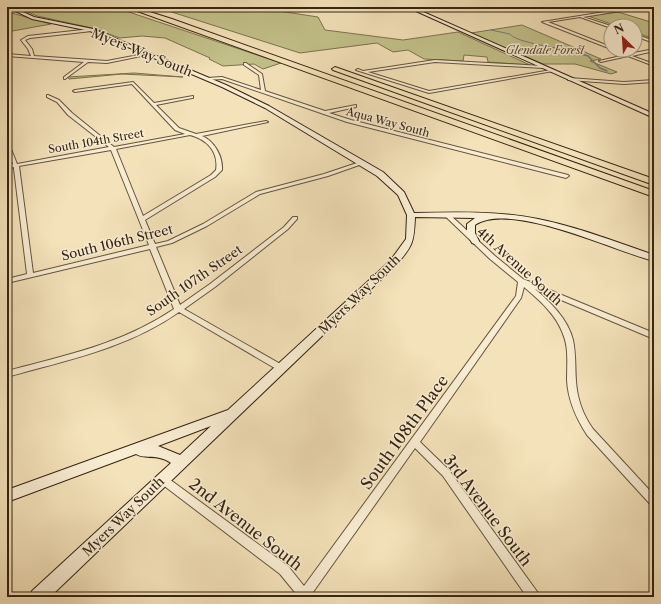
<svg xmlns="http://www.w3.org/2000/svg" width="661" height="604" font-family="'Libre Caslon Text',serif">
<rect width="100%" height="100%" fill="#f4e2ba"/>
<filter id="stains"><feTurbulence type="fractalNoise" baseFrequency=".005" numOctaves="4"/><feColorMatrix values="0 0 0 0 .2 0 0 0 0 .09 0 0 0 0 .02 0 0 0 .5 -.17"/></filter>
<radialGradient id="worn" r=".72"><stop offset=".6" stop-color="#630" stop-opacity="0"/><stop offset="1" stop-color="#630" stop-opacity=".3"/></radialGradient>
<path fill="#c3c18a" stroke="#7c724e" d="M16,7H114L281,63L263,69L254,64L223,66L209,59L210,58L165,38L142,36L120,38L92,28L37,16Z
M156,7H253L318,17L325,30L403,40L458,32L530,65L488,62L487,57L464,55L463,61L424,59L408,50L393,52L377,43L300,53Z
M7,12H8L51,24L7,32Z
M618,12L654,23V39L635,32V26H617L588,16Z
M522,25L601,59L590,61L617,72L611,74L575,64H543L471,33Z
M134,73L183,77L122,74L69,79L68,77Z"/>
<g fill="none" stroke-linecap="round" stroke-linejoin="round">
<path stroke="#767f77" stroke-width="1" d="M491,30L510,34C516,43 562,48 575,52"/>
<path stroke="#767f77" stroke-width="1.5" d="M571,51L588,56L600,68L607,71"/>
<g stroke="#65543c" stroke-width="2">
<path id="street" d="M511,7H519L512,9Z
M636,7H643L583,17L611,26V28L580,17L548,22L611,47V49L542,22Z
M91,29L92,31L30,38L25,40L32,49L34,56L107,61L149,53L151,54L107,63L88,62L65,79H64V77L84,62L7,56V54L31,56L28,49L21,40L28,36Z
M635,34L654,41V43L635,36Z
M654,49V51L632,56L654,64V66L628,56L601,62L599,61L625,55L613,50H618L629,54Z
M435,60L543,66L545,67L543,68L435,62L368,72L429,91L551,70L553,71L429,93L356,70L358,69L363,71Z
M244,63H246L262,74L265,91L325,111L356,105V107L329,113L351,120L568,175L569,176L566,178L347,122L222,79L207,80L205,79L207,78L222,77L261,90L259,75L244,65Z
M569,78L624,82L654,80V82L624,84L568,80V78Z
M133,82L154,103L193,96V98H192L156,105L179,128L196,134L266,121L268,122L202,136C214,141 223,156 222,170L215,177L145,220L155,244L168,241L203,224L256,192L324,174L360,162L365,163L328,176L260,194L207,226L172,243L156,247L180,305L210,284L284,227L293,217H297V219L288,229L215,287L184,309L284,366L285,368L284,370H278L179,312C126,349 67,360 7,377V371C67,355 122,344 174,309L150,249L7,283V279L27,274L14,169V167L7,169V165L13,164L7,150V143L9,144L17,164L109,147L68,115L57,102L47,97V95H48L59,100L72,113L114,147L185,134L175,130L132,84L75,92L73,91L75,90ZM190,135C206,139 219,151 216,170L211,175L143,216L116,149ZM111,150L149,245L33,273L19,166Z
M447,213L449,214L495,256L523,279L654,333V339L535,289C551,303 568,319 573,340C576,354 575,367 576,381C577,398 583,415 593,429L654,495V506L651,505L587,435C576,418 568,400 567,380C567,364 569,348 563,334C556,314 539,300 524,287L521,298L420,442L449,470L538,593L540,597H527L443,476L415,448L311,595L312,597H297L298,596L280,574L159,482L157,479L159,476L162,475L165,476L288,566L304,586L516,296L518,282L490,259L445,216L444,215Z"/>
</g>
<g stroke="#352412" stroke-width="2">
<path id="secondary" d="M7,7H12L34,17L93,29L226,85L269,106L383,172L404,192L414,213C455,212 498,211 538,219C578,227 616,242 654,255V261C614,251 511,201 475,225V233L479,241L475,244L472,243L467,233V224L475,218L415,217C414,242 413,246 396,265L50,597H30L32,591L171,463C157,453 146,460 136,454L7,502V490L228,410L390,261L406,239L407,215L398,195L377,176L265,108L222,87L90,31L32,19ZM211,426L180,455L158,446Z
M407,7H412L654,114V118Z"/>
</g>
<g stroke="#352412" stroke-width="2">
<path id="highway" d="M126,7H134L172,19L654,191V197Z
M335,67L654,179V185L333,70L332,69Z"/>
</g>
<use href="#street" fill="#f8ecd2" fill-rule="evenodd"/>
<use href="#secondary" fill="#f8ecd2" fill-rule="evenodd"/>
<use href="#highway" fill="#f4e2ba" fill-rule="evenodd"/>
</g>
<g text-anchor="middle" stroke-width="3" stroke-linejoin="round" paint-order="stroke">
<g font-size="11" font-style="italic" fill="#584b30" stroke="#f8ecd2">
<text x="545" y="54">Glendale Forest</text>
</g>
<g font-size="11" fill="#352412" stroke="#f8ecd2">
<text transform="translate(388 122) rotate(15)" y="4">Aqua Way South</text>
<text transform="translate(96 141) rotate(-10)" y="4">South 104th Street</text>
</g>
<g font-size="13" fill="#352412" stroke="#f8ecd2">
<text transform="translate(142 52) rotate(22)" y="5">Myers Way South</text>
<text transform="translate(117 242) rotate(-14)" y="5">South 106th Street</text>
<text transform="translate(520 266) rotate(42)" y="5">4th Avenue South</text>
<text transform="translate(194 280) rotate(-35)" y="5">South 107th Street</text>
<text transform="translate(359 294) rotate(-44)" y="5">Myers Way South</text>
<text transform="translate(123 516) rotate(-44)" y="5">Myers Way South</text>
</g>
<g font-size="16" fill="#352412" stroke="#f8ecd2">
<text transform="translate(404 432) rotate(-54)" y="6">South 108th Place</text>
<text transform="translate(488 510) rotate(53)" y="6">3rd Avenue South</text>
<text transform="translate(246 524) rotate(38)" y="6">2nd Avenue South</text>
</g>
</g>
<rect width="661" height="604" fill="none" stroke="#f4e2ba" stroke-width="24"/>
<rect x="8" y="8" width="645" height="588" fill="none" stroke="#352412" stroke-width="2"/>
<rect x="12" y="12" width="637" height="580" fill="none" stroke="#352412"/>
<g transform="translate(623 38) rotate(335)"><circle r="19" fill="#f8ecd2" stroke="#aa9c85"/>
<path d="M0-3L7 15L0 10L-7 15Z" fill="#8f2418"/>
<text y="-6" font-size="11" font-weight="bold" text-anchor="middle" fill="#352412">N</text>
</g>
<rect width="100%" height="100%" filter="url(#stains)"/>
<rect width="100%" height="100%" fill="url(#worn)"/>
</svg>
